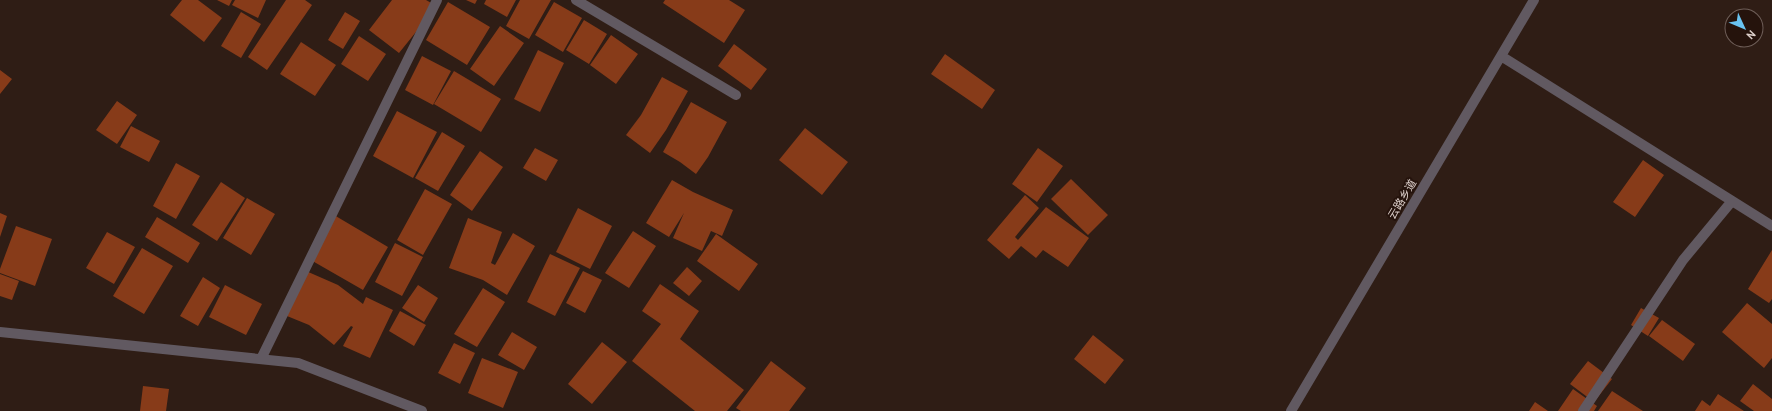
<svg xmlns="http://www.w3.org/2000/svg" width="1772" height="411" font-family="'PT Sans','Noto Sans SC',sans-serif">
<rect width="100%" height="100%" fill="#2f1d15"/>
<path fill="#873b19" d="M182,0H198L222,18L204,42L170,15Z
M217,0H232L229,6Z
M235,0H266L258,18L232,5Z
M286,0H305L312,5L267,70L248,57Z
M392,0H426L433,4L424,22L399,53L369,30Z
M466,0H477L475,4Z
M486,0H516L507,17L484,4Z
M520,0H551L529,39L506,26Z
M665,0H729L745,10L724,43L663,3Z
M448,2L490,27L467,65L426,40Z
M554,2L582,18L563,52L535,35Z
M241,12L261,24L241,58L221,46Z
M345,12L360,21L343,49L328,40Z
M584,20L607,34L589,64L566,50Z
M500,26L524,43L494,86L470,69Z
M611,35L638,54L616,84L590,65Z
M359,36L386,54L368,81L341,64Z
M301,42L336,65L315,96L280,74Z
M734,44L767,69L751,90L718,66Z
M538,50L564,63L540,112L514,99Z
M945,54L995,90L982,109L931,74Z
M422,56L451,71L433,105L405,90Z
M0,70L12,79L0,94Z
M454,71L501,99L481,132L434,104Z
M662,77L688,91L666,130L650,153L626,135L641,115Z
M117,101L137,115L117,144L96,130Z
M691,102L727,122L708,157L696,174L680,162L663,152Z
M397,111L437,132L413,178L373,156Z
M131,126L160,141L149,162L120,147Z
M805,128L848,162L822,195L779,160Z
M442,132L465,146L438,191L415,178Z
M535,148L558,160L546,181L523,168Z
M1038,148L1063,166L1037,202L1012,184Z
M480,151L503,167L472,211L450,195Z
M1643,160L1664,175L1635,217L1613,202Z
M176,163L200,176L176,219L153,206Z
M1071,179L1108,215L1088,235L1051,199Z
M672,180L693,192L733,210L722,236L711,231L702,251L673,238L684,213L669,237L646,223Z
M221,182L245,198L217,241L192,225Z
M425,189L452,204L423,255L397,240Z
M1025,195L1039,208L1015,237L1018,240L1046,207L1089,238L1068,267L1043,250L1036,258L1021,246L1009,259L987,240Z
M247,198L275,214L251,255L223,238Z
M578,208L612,226L590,269L556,252Z
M0,213L7,216L0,237Z
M334,215L388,247L363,290L309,259Z
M157,217L200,243L188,263L145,237Z
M468,218L502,232L491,263L495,265L513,233L535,246L507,295L483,280L449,268Z
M16,226L52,239L35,286L0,273V269Z
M633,231L656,246L629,288L605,273Z
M107,232L135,247L114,284L86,268Z
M716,234L758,264L739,291L697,261Z
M395,243L423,257L402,296L375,282Z
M142,248L173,266L144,314L113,296Z
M1772,250V299L1769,303L1748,289Z
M550,254L580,268L555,316L527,302Z
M687,267L702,281L689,296L673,283Z
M306,271L338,285L363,304L366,297L393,310L370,358L343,346L353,327L351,326L334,345L309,325L287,316Z
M583,271L602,280L585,313L566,303Z
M0,274L19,281L12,300L0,296Z
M203,277L220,288L198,326L180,316Z
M660,284L699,311L680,339L744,390L727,411H695L632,361L661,324L642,311Z
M225,285L262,304L246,335L209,317Z
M418,285L438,298L424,322L402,308Z
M483,288L505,302L477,347L454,334Z
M1747,303L1772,324V358L1764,368L1722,332Z
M1641,308L1659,318L1648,336L1631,325Z
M400,311L426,325L414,346L389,331Z
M1662,320L1695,344L1683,361L1649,336Z
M512,332L537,347L524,370L498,355Z
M1093,335L1124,360L1105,384L1074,359Z
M602,342L627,362L592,404L568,384Z
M454,343L475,353L460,384L438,373Z
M482,358L518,372L503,408L468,393Z
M771,361L806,388L789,411H741L736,408Z
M1588,361L1612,379L1594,402L1570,384Z
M1753,384L1772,399V411H1754L1740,401Z
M143,386L169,389L166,411H140Z
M1573,389L1597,406L1594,411H1558Z
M1612,391L1643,411H1598Z
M1718,394L1744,411H1695L1702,400L1710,406Z
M1535,402L1548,411H1529Z"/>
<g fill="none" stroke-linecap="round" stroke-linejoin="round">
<path stroke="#615961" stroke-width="10" d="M576,0L736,95
M1501,56L1772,226
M0,332L298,363L422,411
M261,359L437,0
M1291,411L1534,0
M1583,411L1683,260L1732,201"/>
</g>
<g text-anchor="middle" stroke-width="4" stroke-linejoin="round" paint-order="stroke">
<g font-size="11" fill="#dccfca" stroke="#25130c">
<text transform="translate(1402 199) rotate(-59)" y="4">云路乡道</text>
</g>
</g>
<g transform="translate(1744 28) rotate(134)"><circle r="19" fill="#25130c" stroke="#6e5e58"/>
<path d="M0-3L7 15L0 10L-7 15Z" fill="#69c3f1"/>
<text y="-6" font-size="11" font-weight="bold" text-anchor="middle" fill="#dccfca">N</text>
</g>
</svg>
